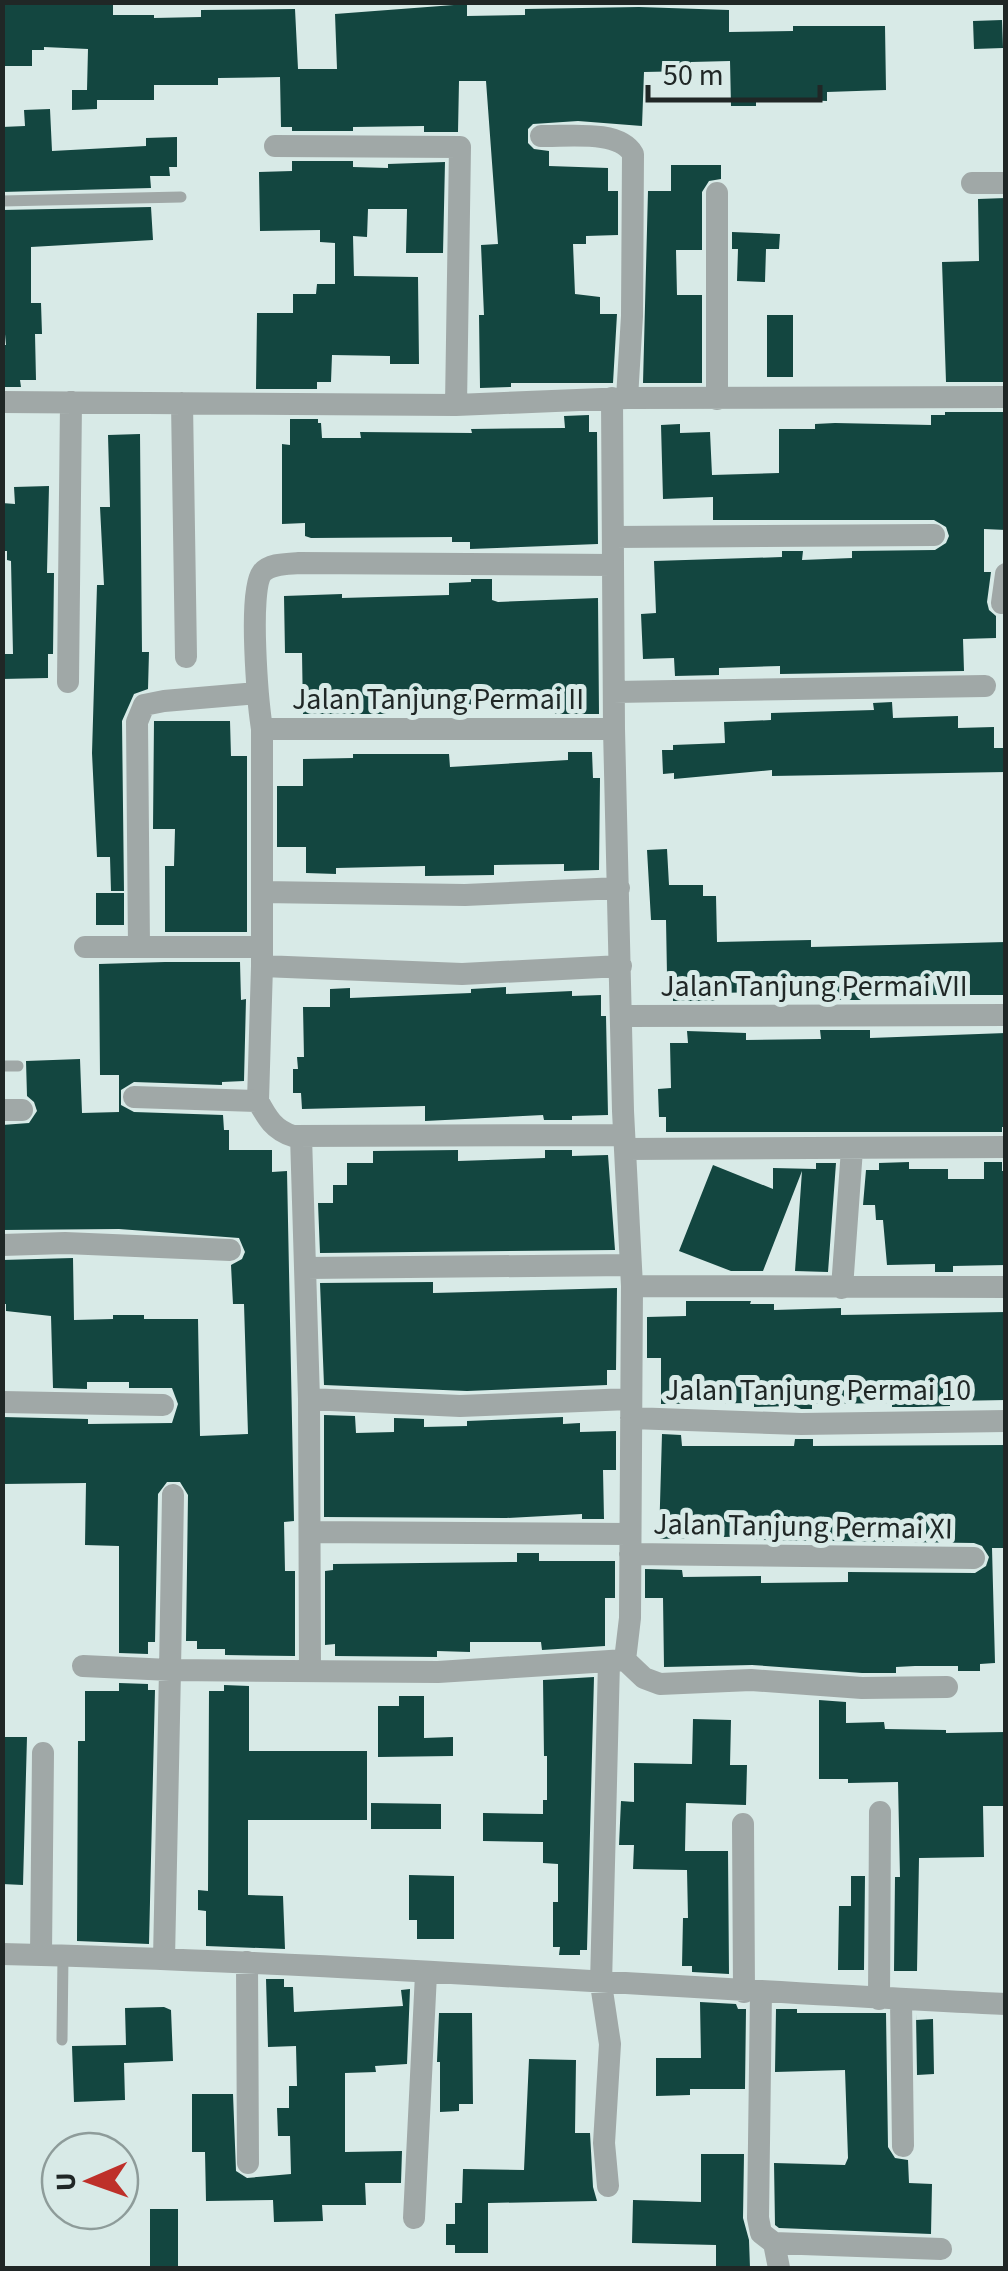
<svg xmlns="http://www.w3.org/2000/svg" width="1008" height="2271" font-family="'Source Sans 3',sans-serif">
<rect width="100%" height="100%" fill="#d8eae7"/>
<path fill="#134640" d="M2,2H113V15H154V18L201,17V10L295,9L298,69H337L335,14L467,4V16L525,15V9L639,7L729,10V32L793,31V26H885L886,90L827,92V101L756,98V106H731L730,61L691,62V71L644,72L642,126L578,121L533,124L528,129V143L534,149L549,151V166L608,168V191H618V235L586,236V244H573L575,294L600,297V314H617L613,383H511V387L480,388L479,315H484L481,245L498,244L486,81H459L458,132H424V126L353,127V131H292V127H281L280,77L218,78V85H154V100H97V109L72,110V90H87L88,49L44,47V50H32V66H2Z
M1002,20L1003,48L974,49L973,21Z
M50,109L52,151L146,146V138L177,137V167H169L170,176H150L151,188L2,192V127L25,126L24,110Z
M292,161H353V167L388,168V164L445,162L443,253H406L407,209H368L367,237L353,236L354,276L418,277L419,364H390V356L332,355L331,382H317V389H256L257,313H293V294H316L317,284H335V243L320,242V230L260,231L259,172L292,171Z
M671,165H721V179L709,181L702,192V250H676L677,295H702V383H643L648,191H671Z
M1006,198V382H946L942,262L979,261L978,199Z
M151,207L153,240L31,247V303H41L42,334H35L36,380H20L21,387H2V345H6L2,301V210Z
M732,232L780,234L779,249H766L765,282L737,281L738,249H732Z
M767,315H793V377H767Z
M945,412H1006V530L984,529V572H991L987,602L989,610L996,616V638L963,639L964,671L780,674V666L719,668V675L675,676L674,658L643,659L641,614L656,613L654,561L782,557V551H803L802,560L852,558V551L935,550L946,543L949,536L946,527L934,520H713V497L663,499L661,425L680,424V433L710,432L712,475L779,473V429H815V424L835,423L931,425V415H945Z
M589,415V432H597L598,544L470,549V542H452V537L311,538L305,536V523L282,524V444L290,445V419H318V423H321L322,438H361L360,432L472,433L471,429L565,428L564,416Z
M140,434L142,652H149L148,689L134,694L122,721L124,891H111L110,857H97L92,753L97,585H104L100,507H110L108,435Z
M49,486L47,573H54L53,654H48V678L2,679V654H13L11,561L7,560V551H2V503L15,504L14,487Z
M471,579H492V600L498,602L598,598L599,714H555L554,708L530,709V704H504L386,706V714H303L302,653H285L284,596L342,594V598L449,595V583L471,582Z
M892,702L893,718L958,716V728L994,727V748H1006V772L772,776V770L674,779V773L663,774L662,750H673V745L725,743L724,722L771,720V713L874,710L873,703Z
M154,721H230L231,756H247V932H165V866H174L175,829H153Z
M568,752H592L593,778H600L599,870L564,871V864L494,865V875L425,876V866L336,868V874L306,873V847H277V786H303V759L353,758V754H449L450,767L568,760Z
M667,849L669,885H703V896H716L717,942L811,940V947L1006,942V995H870V1000H820V996L770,997V992L716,993V1001H673L672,975H667L666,920H651L647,850Z
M96,893H124V925H96Z
M165,962H240L241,1000L246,999L244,1081L222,1082V1085L134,1082L121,1090V1105L134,1112L223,1115L224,1130H229V1150H272V1172L287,1171L294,1521L284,1522L285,1571H295V1656L225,1655V1649H197V1641H186L188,1495L180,1482H167L158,1494L155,1642H148V1654L119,1653V1546L85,1545L86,1483L2,1484V1417L88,1419V1424L172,1423L178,1404L172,1388H129V1382H87V1389L53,1388L51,1316L6,1311V1304H2V1260L73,1258L74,1320L113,1319V1315H144V1319H198L200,1436L248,1434L244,1304H233L231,1265L242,1259L245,1252L239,1238L119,1229L2,1230V1125L29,1123L37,1111L34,1102L27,1096L26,1061L80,1059L82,1113L119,1112V1075H100L99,964Z
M506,987V994L572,991V996L601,995V1016H606L608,1115L572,1116V1120H544L543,1115L425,1121V1106L302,1109L301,1093H293V1069H298L297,1057H304L303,1007H330V989L350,988V998L471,993V989Z
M820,1030H870V1038L1006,1033V1127H1002V1132H666V1117H659L658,1089L671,1088L670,1043H688L687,1031L746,1033V1040L821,1039Z
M458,1150V1161L545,1158V1150H572V1156L608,1155L615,1250L320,1253L318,1203H333V1185H347V1163H373V1151Z
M909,1162V1169H948V1179H984V1162H1002V1171H1006V1265L953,1266V1272H935V1264L887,1265L883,1220H876L875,1205H863L866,1170H879V1163Z
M816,1163H836L828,1272L795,1271L802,1171L763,1271H731L679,1251L713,1165L773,1189V1168L816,1169Z
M433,1282V1293L617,1288L616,1370H607V1385L467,1391L324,1385L320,1283Z
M686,1301H751L750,1304H774V1310L841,1308V1315L1006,1312V1400L950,1401V1406L917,1407H892V1403L812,1404V1409H801L796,1406L754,1407V1403L661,1404V1358H647V1317L686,1316Z
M324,1415L355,1416L356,1433L394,1432V1418L424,1419V1427L467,1426V1421L563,1417V1424L580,1423V1432L616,1431V1470H603L604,1519H582V1514L506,1518L324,1517Z
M662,1434L681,1435L682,1446H794L795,1439H813V1446L1006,1445V1548H992L995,1663L980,1664V1671H958V1666H915L896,1667V1673H862L752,1665L664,1667L663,1598H645V1569L682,1570L683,1577L761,1576V1583L848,1582V1572L975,1573L986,1566L989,1557L982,1546L974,1543L756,1540V1536L659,1539Z
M517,1553H539V1561H615V1598H605V1646L542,1650L541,1642H470V1652L437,1651V1657L335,1656V1644L325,1645V1571L333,1570V1564L517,1562Z
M594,1677L587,1950H580V1955H559L560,1947H553V1902H558V1864L543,1863V1842L483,1841V1813L543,1814V1800H547V1756H544L543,1680Z
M119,1683L148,1684V1690H155L149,1944L77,1941L78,1741H85V1691H119Z
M224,1685L249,1686V1751H367V1820H248V1895L283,1896L285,1949L206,1946V1911L198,1910V1890L208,1891L209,1691H224Z
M399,1696H424V1738L453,1737V1756L378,1757V1706H399Z
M819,1700L846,1702V1723L884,1722L885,1729L946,1730V1733L1006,1732V1806H983L984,1857L919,1858L917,1971H894L895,1877H900L898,1782L848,1783V1779H819Z
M693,1719L731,1720L730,1765H747L746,1805L686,1803L685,1851H728L729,1974L692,1972V1966H682L683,1918H688L687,1870L633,1869L634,1845H619L621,1801L634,1802V1763L692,1764Z
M2,1737H27L23,1885L2,1884Z
M371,1803L441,1804V1829H371Z
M409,1875L454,1876V1939H417V1920H409Z
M851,1876H865L864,1970H838L839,1906H851Z
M266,1979H284V1987H293L294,2012L403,2006L401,1990L410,1989L407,2064L375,2066L376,2072L345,2073V2152L402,2151L401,2183H365L366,2205H322L323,2221L274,2222L273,2200L206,2201L205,2152H192V2094H233L236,2171L247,2178L291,2174L290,2136H278L277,2108H289V2086H297L296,2046L268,2047Z
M700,2002L736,2004L738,2009H746L745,2089H690V2095L656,2096V2058H701Z
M164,2007L171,2010L173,2061L124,2063L125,2100L74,2102L72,2046L126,2045L125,2008Z
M776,2009H797V2013H886L888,2147L895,2158L908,2160L909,2183L932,2184L931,2234L779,2228L775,2225L774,2163L845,2165L848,2158L845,2070L775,2072Z
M439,2013H472L473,2104H459V2111L440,2112V2062H437Z
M916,2014V2020L933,2019L934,2074L917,2075Z
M529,2059L576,2060L575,2133H590L593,2187L597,2201L488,2203V2253H455V2245H446V2224H455V2203H462L463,2169L524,2170Z
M701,2154H744L743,2218L749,2240L750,2268H716V2245L632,2243L633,2200L701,2202Z
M150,2209H178V2268H150Z"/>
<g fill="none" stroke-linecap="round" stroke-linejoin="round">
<path stroke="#a0a8a7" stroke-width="11" d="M2,201L181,197
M2,1066H18
M62,2040L63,1956"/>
<path stroke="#a0a8a7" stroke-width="22" d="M541,136C566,137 619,129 633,154L632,316L627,398
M275,146L460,147L456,405
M972,183H1006
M612,398L614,729L623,1111L632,1286L630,1618L625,1660
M717,399V193
M2,402L456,405L627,398L1006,397
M182,403L186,657
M614,537L934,535
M612,565L299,563C288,564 270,563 262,573C248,591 258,703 262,729V966L258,1101C267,1118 274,1130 293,1136L624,1135
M1002,603L1006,574
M68,682L71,402
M614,692L985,686
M262,729H614
M262,892L465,895L619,888
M85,947H260
M139,947L137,722L144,705L164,701L257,693
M262,966L462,974L621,966
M622,1016L1006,1015
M134,1097L258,1101
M2,1110H22
M301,1136L309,1399L310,1670
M626,1149L1006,1147
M2,1245L65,1243L230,1250
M306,1268L630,1265
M632,1286L1006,1287
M842,1288L852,1149
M309,1399L460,1406L629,1399
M2,1402L163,1405
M631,1418L801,1424L1006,1421
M310,1532L629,1534
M630,1554L974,1558
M83,1666L170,1670L173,1495
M743,1824L744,1992
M2,1954C337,1962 671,1988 1006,2004
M41,1955L43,1753
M164,1959L170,1670L438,1672L625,1660L644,1678L660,1684L751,1680L862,1688L947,1687
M247,1962L248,2163
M761,1992L758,2218L761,2233L774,2243L779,2268
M879,1999L880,1812
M901,1999L903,2146
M608,2186L604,2143L610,2044L601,1984L609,1662
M414,2218L426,1974
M774,2243L941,2249"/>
</g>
<g text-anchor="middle" stroke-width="10" stroke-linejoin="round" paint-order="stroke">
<g font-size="30" fill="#202726" stroke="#d8eae7">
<text x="438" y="709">Jalan Tanjung Permai II</text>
<text x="814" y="996">Jalan Tanjung Permai VII</text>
<text x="818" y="1400">Jalan Tanjung Permai 10</text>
<text transform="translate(803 1526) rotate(1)" y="10">Jalan Tanjung Permai XI</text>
</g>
</g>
<rect width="1008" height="2271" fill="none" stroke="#202726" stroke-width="10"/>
<g transform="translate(90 2181) rotate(268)"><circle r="48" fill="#d8eae7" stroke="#8e9c9a" stroke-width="2.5"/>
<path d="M0-8L18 38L0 25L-18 38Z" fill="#be302a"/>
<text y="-15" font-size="28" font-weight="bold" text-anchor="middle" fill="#202726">U</text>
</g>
<path d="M648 85v15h172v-15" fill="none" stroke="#202726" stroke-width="5"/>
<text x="663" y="85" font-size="30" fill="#202726" stroke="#d8eae7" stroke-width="8" paint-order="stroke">50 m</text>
</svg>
